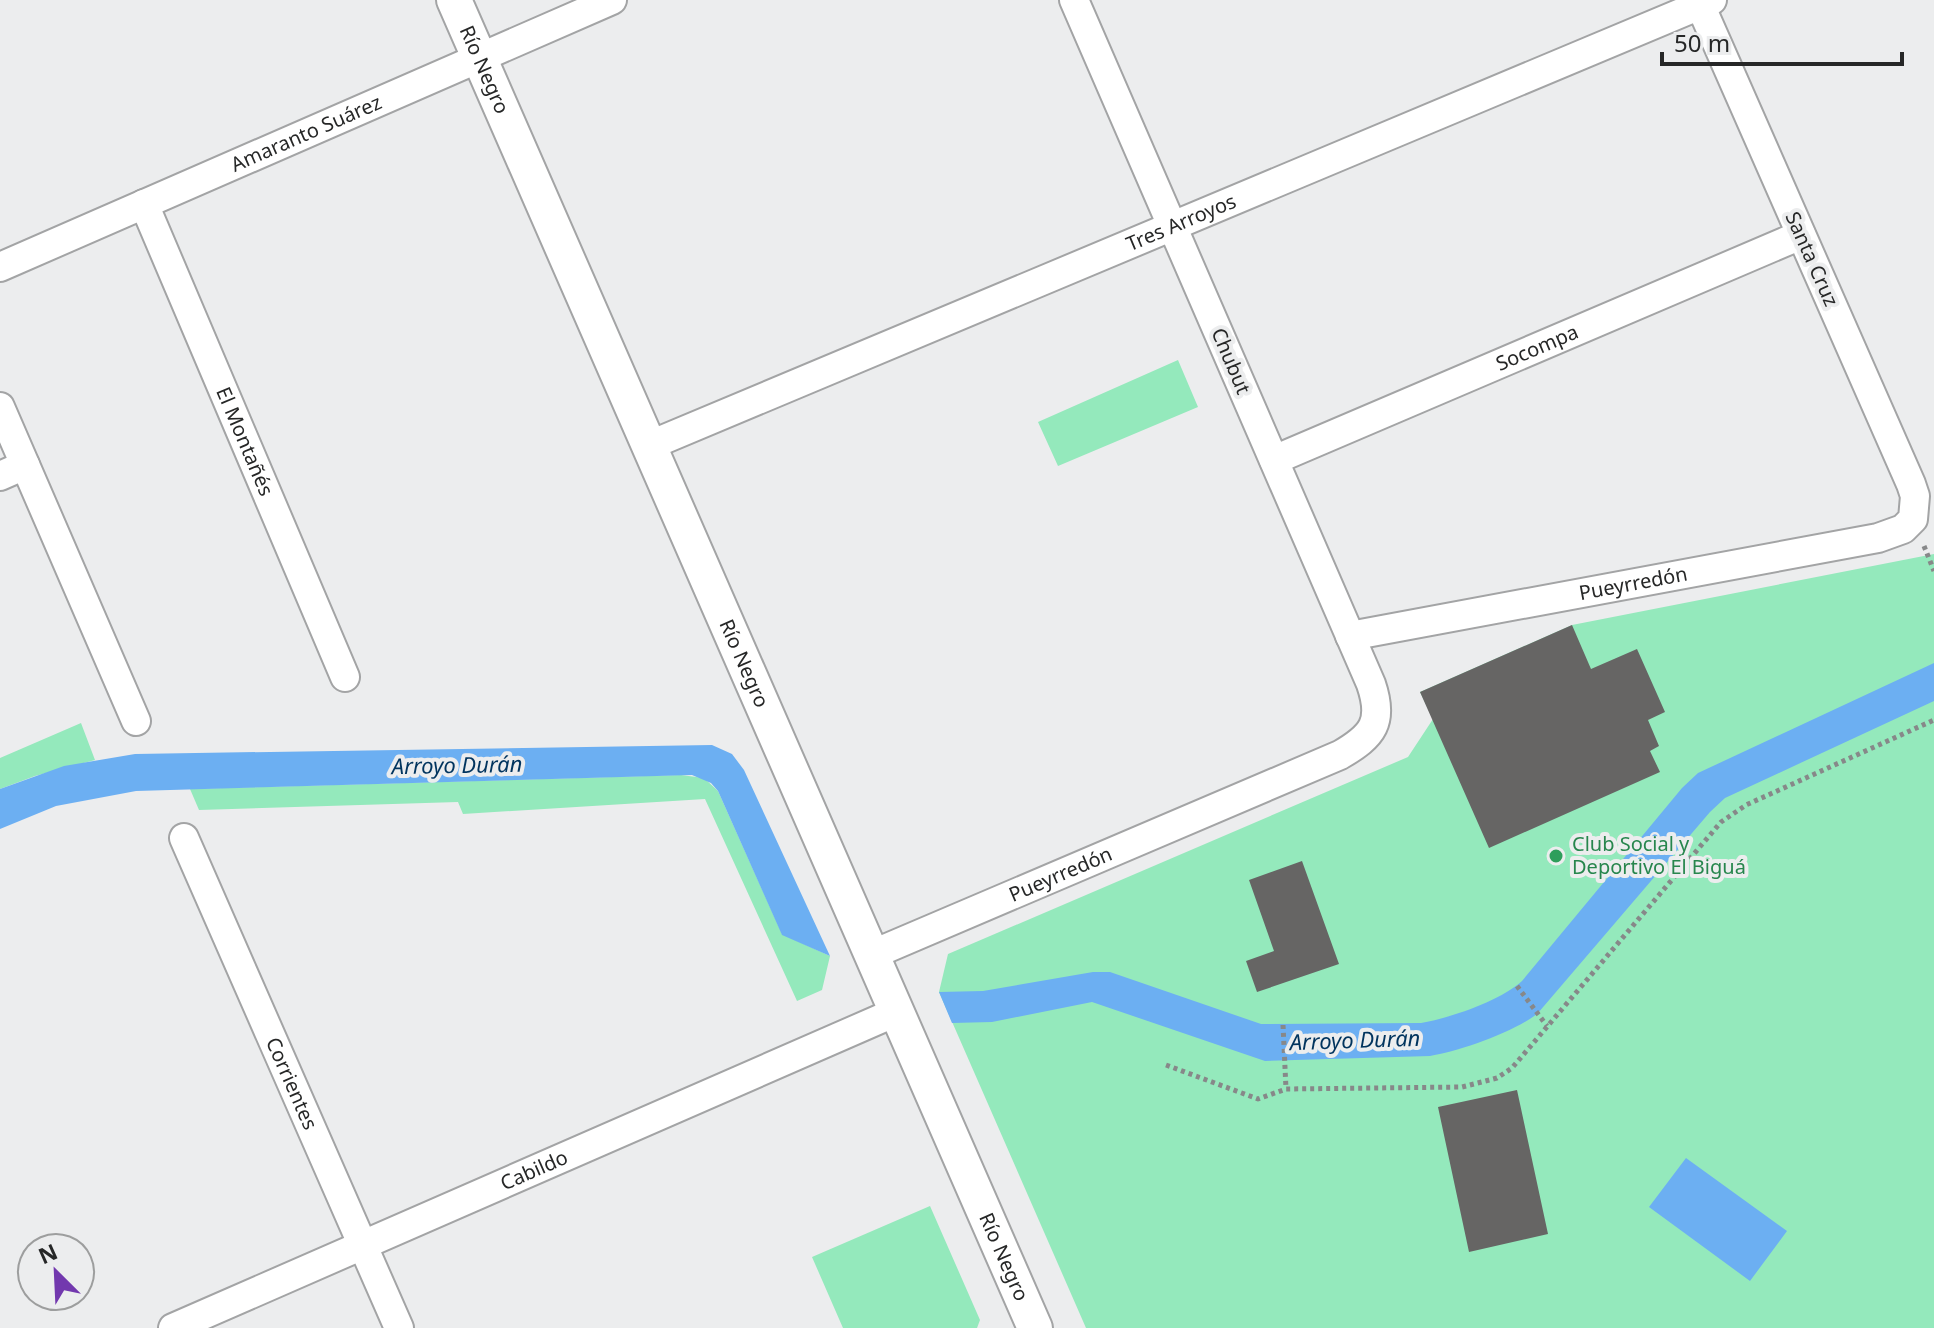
<svg xmlns="http://www.w3.org/2000/svg" width="1934" height="1328" font-family="'Noto Sans',sans-serif">
<rect width="100%" height="100%" fill="#ecedee"/>
<path fill="#94e9bc" d="M1178,360L1198,407L1058,466L1038,422Z
M1934,554V1328H1086L939,992L948,954L1408,757L1433,719L1420,692L1572,625Z
M81,723L95,760L35,776L0,789V758Z
M681,775L704,778L718,791L782,934L830,956L822,990L797,1001L705,799L463,814L458,802L199,810L190,789Z
M930,1206L980,1320L977,1328H843L812,1257Z"/>
<path fill="#6caff2" d="M1934,663V701L1725,798L1710,812L1538,1013C1517,1031 1458,1052 1430,1056L1265,1061L1092,1002L992,1022L952,1023L939,992L983,991L1093,972H1110L1261,1024L1421,1023C1450,1018 1500,1001 1522,981L1682,788L1698,773Z
M712,745L732,754L744,770L830,956L782,935L718,791L711,783L692,775L136,791L56,806L0,829V789L64,766L135,754Z
M1686,1158L1787,1231L1750,1281L1649,1207Z"/>
<path fill="#666564" d="M1572,625L1591,669L1637,649L1665,712L1648,720L1659,746L1650,751L1660,772L1489,848L1420,692Z
M1302,861L1339,964L1257,992L1246,961L1274,951L1249,880Z
M1517,1090L1548,1234L1469,1252L1438,1107Z"/>
<g fill="none" stroke-linecap="round" stroke-linejoin="round">
<g stroke="#a3a4a5" stroke-width="32">
<g id="minor">
<path id="s1" d="M144,204L345,677"/>
<path id="s2" d="M0,267L612,0"/>
<path d="M0,407L136,721"/>
<path id="s3" d="M648,446L1712,0"/>
<path id="s4" d="M1274,460L1801,235"/>
<path d="M0,476L25,465"/>
<path id="s5" d="M1350,636L1878,538L1903,529L1913,519L1915,496L1911,484L1698,0"/>
<path id="s6" d="M184,838L399,1328"/>
<path id="s7" d="M871,955L1340,755C1373,736 1384,722 1371,684L1074,0"/>
<path id="s8" d="M173,1328L896,1012"/>
</g>
</g>
<g stroke="#a3a4a5" stroke-width="38">
<g id="tertiary">
<path id="s9" d="M454,0L1035,1328"/>
</g>
</g>
<path stroke="#878889" stroke-width="5" stroke-dasharray="4 4" stroke-linecap="butt" d="M1924,546L1934,571
M1517,986L1547,1026
M1283,1025L1286,1089
M1166,1065L1258,1099L1286,1089L1462,1087L1497,1078L1512,1068L1721,822L1746,805L1934,720"/>
<use href="#minor" stroke="#fff" stroke-width="28"/>
<use href="#tertiary" stroke="#fff" stroke-width="34"/>
</g>
<circle fill="#2e9e5b" stroke="#ecedee" stroke-width="3" cx="1556" cy="856" r="8"/>
<g text-anchor="middle" stroke-width="8" stroke-linejoin="round" paint-order="stroke">
<g font-size="20" fill="#262727" stroke="#ecedee">
<text dy="7" stroke="none"><textPath href="#s9" startOffset="76">Río Negro</textPath></text>
<text dy="7" stroke="none"><textPath href="#s2" startOffset="334">Amaranto Suárez</textPath></text>
<text dy="7" stroke="none"><textPath href="#s3" startOffset="578">Tres Arroyos</textPath></text>
<text transform="translate(1812 259) rotate(66)" y="7">Santa Cruz</text>
<text dy="7" stroke="none"><textPath href="#s4" startOffset="286">Socompa</textPath></text>
<text transform="translate(1231 361) rotate(67)" y="7">Chubut</text>
<text dy="7" stroke="none"><textPath href="#s1" startOffset="258">El Montañés</textPath></text>
<text dy="7" stroke="none"><textPath href="#s5" startOffset="288">Pueyrredón</textPath></text>
<text dy="7" stroke="none"><textPath href="#s9" startOffset="724">Río Negro</textPath></text>
<text dy="7" stroke="none"><textPath href="#s7" startOffset="206">Pueyrredón</textPath></text>
<text dy="7" stroke="none"><textPath href="#s6" startOffset="268">Corrientes</textPath></text>
<text dy="7" stroke="none"><textPath href="#s8" startOffset="394">Cabildo</textPath></text>
<text dy="7" stroke="none"><textPath href="#s9" startOffset="1372">Río Negro</textPath></text>
</g>
<g font-size="20" fill="#27864d" stroke="#ecedee" text-anchor="start">
<text x="1572" y="851">Club Social y<tspan x="1572" dy="23">Deportivo El Biguá</tspan></text>
</g>
<g font-size="22" font-style="italic" fill="#01345e" stroke="#ecedee">
<text transform="translate(457 765) rotate(-1)" y="8">Arroyo Durán</text>
<text transform="translate(1355 1040) rotate(-2)" y="8">Arroyo Durán</text>
</g>
</g>
<g transform="translate(56 1272) rotate(336)"><circle r="38" fill="#ecedee" stroke="#9d9e9e" stroke-width="2"/>
<path d="M0-6L14 30L0 20L-14 30Z" fill="#7238ae"/>
<text y="-12" font-size="22" font-weight="bold" text-anchor="middle" fill="#262727">N</text>
</g>
<path d="M1662 52v12h240v-12" fill="none" stroke="#262727" stroke-width="4"/>
<text x="1674" y="52" font-size="24" fill="#262727" stroke="#ecedee" stroke-width="6" paint-order="stroke">50 m</text>
</svg>
